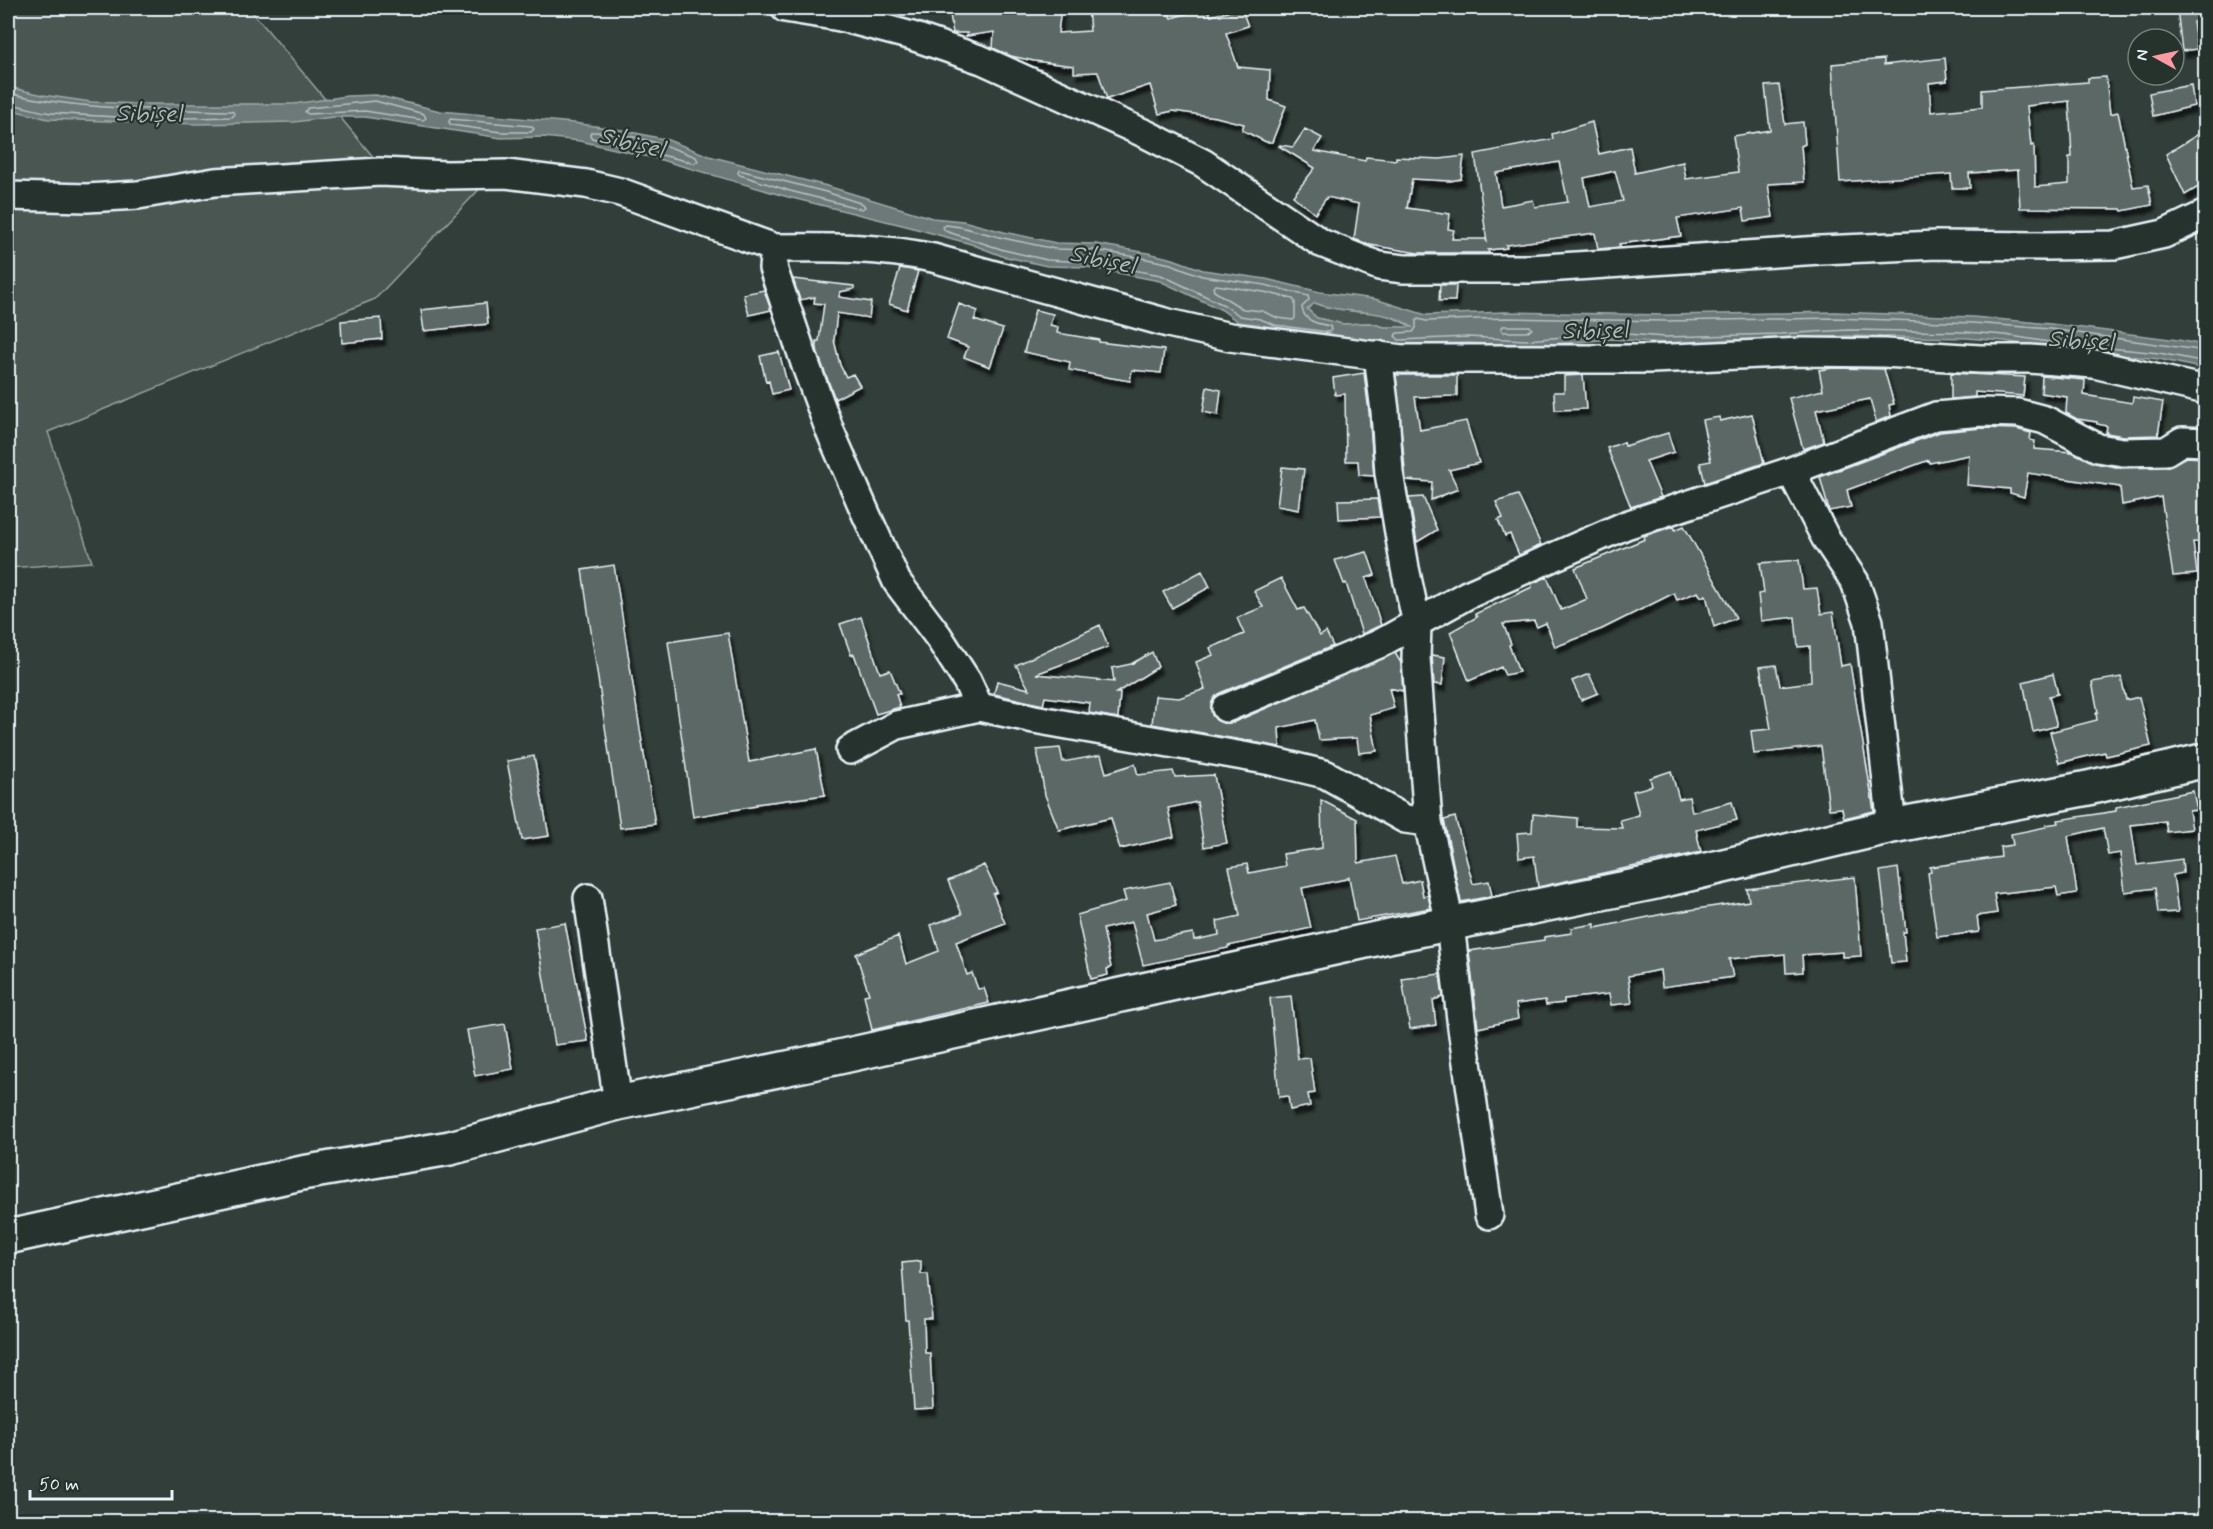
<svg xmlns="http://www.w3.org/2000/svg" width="2213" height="1529" font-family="Mynerve,sans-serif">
<defs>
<filter id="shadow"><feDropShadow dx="3.5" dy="6" stdDeviation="1.5" flood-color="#0009"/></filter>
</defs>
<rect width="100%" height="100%" fill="#323e39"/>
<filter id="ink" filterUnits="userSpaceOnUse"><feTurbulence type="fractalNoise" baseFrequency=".0167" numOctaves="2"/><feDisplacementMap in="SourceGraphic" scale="12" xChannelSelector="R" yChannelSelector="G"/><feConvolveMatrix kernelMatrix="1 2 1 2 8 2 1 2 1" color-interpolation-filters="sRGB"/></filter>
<g filter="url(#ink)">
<path fill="#495651" stroke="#98a4a4" stroke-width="1.5" d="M8,8H249L375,159L490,178L375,299L48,432L92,562L8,568Z
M1315,303L1322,306L1358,312H1375L1390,316L1414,328L1384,327L1370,323L1343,324L1317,318L1307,309Z"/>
<path fill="#6d7978" stroke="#9ea9ab" stroke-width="1.5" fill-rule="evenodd" d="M8,87L43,95L91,102L140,104H294L347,96L376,95L440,111L574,123L622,130L668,140L709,156L827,186L932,218L963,221L1004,232L1056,243L1096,244L1148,253L1173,259L1203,270L1266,279L1320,292L1375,299L1426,315L1505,312L1666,315L1835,312L1973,317L2051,324L2178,340L2204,345L2205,369L2159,359L2048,348L2004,341L1966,338L1848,336L1781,340L1665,343L1613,339L1527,346L1468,343L1397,345L1383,340L1365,343L1274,331L1258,324L1238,322L1222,310L1160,281L1087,267L1047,266L1002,256L971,244L906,226L788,197L658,159L580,141L543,137L501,138L365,117H333L294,122L198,124L48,119L8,109ZM1315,303C1346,316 1383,306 1412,327H1384L1370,323L1343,324L1317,318L1307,309Z"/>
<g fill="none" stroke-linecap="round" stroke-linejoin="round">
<path stroke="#b7c1c5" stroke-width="1.5" d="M8,93C83,111 155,109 232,111L235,114L232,117C173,119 112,118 53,113C37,112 23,105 8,104
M375,101L424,114L426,118L423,120L365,111L308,114L305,112L308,108Z
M450,119L531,126L534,129L531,132H501L451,125L449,122Z
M591,132C624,131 666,145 696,157L698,161L694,163L592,138L590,135Z
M739,170L826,192L863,204L865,207L862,209L790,191L740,175L738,173Z
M946,225L961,227L1003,238L1055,249L1095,250L1147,259L1171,264L1202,276L1265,285L1308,296L1309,300L1302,307C1303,321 1318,324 1330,326L1331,330L1328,332L1275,325L1260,319L1240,316L1224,305L1161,275L1088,262L1047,260L1004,250L945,231L943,227Z
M1216,285L1264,292L1293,299L1295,302V318L1293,320L1278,318L1262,311L1243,309L1214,291L1213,287Z
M1503,326H1530L1532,329L1526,332H1503L1501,329Z
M2206,351L2050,329L1973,323L1835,318L1666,321L1505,318L1426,321L1418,319L1416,321V328L1413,332L1397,333L1395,336L1399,340L1468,337L1526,340L1614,333L1665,337L1780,334L1848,330L1966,332L2005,335L2049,342L2159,353L2206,362"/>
</g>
<path fill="#5c6865" stroke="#e8f1f8" stroke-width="1.5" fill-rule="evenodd" filter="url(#shadow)" d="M949,8H1061L1058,33L1090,31L1088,8H1166L1171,18L1207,8L1211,16L1241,8L1248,26L1226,33L1238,67L1270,70L1269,100L1286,106L1272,142H1266L1242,130L1244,124L1216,117L1173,111L1159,114L1150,85L1107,99L1098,72L1074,73V66L1034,61L1011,56L993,48L994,32L966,36L967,33H953Z
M2177,8H2205V20L2193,22L2197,49L2182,51Z
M1945,58L1947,81L1929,83L1931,112L1982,107V90L2088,82V78L2106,77L2110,114L2118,112L2133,187L2148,185L2152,205L2122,211L2121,209L2020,208L2018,170L1969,173L1970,188H1952L1951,174L1840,182L1832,64L1884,59V65ZM2069,101L2072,157H2069V184L2035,187L2034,145L2031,146L2027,106Z
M1779,85L1785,124L1803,122L1805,144L1801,146L1804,182L1768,184L1773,217L1745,221L1743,208L1677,218L1681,236L1619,244L1620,247L1598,249L1595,233L1506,245L1507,248L1488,250L1489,253H1418L1370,245L1354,239L1359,204L1327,197L1315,214L1293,196L1315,168L1279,146L1280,145L1293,147L1305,129L1322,138L1314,151L1365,161L1366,157L1396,160V157L1440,159L1464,156L1461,179L1450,181L1412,179L1407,208L1450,214L1448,229L1454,230L1452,239H1486L1487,243L1475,154L1553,139L1552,134L1592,122L1599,154L1630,147L1635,173L1683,162L1686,179L1738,172L1733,136L1770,130L1765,86ZM1559,162L1568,202L1535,207L1533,200L1501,206L1496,173ZM1615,171L1623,201L1590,207L1584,178Z
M2191,85L2194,106L2153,116L2149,93Z
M2205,130V183L2185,195L2166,154Z
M900,268L918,271L907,310L889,304Z
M793,279L854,286V289L840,292L839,297L871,302L869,318L837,313L834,340L840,365L846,377L853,374L860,386L835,399L818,354L816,341H819L824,304L814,303L815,297L800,300Z
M1440,285H1456L1455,301H1439Z
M764,290L771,310L749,315L743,294Z
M486,303L488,324L424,331L421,310Z
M959,304L978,311L974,320L1003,329L990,367L964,357L968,347L947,339Z
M1035,310L1053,314L1050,325L1058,327L1057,333L1099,340V342L1164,350L1161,373L1132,370L1130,381L1112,378L1069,370L1070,362L1024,352Z
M381,318L382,339L342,343L341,321Z
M779,352L789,390L772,394L769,381L766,382L760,356Z
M1833,368L1884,369L1894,404L1889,405L1891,416L1876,422L1870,399L1816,410L1824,442L1803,449L1789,398L1823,390L1819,370Z
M1364,373L1369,412L1374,476L1359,475L1358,461H1346L1345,394L1335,395L1333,378Z
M1951,373L2025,377L2023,396L1975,392V397L1951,399Z
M1396,375H1457V396L1415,397L1420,430L1466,421L1479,463L1449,470L1458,489L1431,500L1432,482L1406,480Z
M1583,375L1586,409L1555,410L1554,392H1564V376Z
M2042,376L2085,380L2084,395L2132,403L2133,397L2163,402L2158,435L2124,436L2106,433L2107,426L2097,424V422L2077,419L2066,413L2067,397L2041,393Z
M1207,387L1221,390L1218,415L1203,412Z
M1752,414L1764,463L1705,483L1700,463L1711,461L1702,420L1719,417L1720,421Z
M1982,428L2016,429L2031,433L2030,440L2035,441L2034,449L2072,452L2095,463L2121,468L2166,467L2186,457L2205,458V543L2193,542L2197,574L2173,576L2161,497L2122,505L2120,487L2028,473L2024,497L2010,493V489L1967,485L1969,455L1930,463L1929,460L1847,490L1851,507L1829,511L1820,477L1940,432Z
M1668,433L1674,452L1646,461L1661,497L1631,507L1607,448L1624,442L1625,446Z
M1282,467L1304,469L1299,510L1277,506Z
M1518,495L1541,545L1519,555L1510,534L1505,536L1498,520L1503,518L1496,502Z
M1423,497L1437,530L1417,542L1409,498Z
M1377,499L1380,517L1339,519L1338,500Z
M1674,526L1675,530L1684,526L1736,618L1714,627L1706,595L1701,597L1698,592L1677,600L1674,593L1602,629L1555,647L1546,623L1537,627L1534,621L1503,624L1511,644L1509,645L1519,672L1505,675L1501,667L1469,681L1450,632L1477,617L1475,614L1532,587L1531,584L1547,577L1561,610L1587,599L1575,568L1645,539L1644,536Z
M1367,552L1375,575L1366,578L1381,625L1362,634L1346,583L1344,584L1335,560Z
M1799,560L1803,589L1817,588L1821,614L1833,612L1841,666L1850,664L1874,811L1844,818L1842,808L1829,809L1821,746L1754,754L1751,731L1771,729L1760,667L1776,665L1780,686L1811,682L1810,646L1798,647L1795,617L1761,621L1758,594L1764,593L1760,563Z
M614,565L655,824L620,828L582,570Z
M1202,571L1210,587L1172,608L1163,592Z
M1281,578L1298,610L1304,608L1320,636L1326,632L1333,646L1220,693L1214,698L1211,705L1212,715L1216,720L1223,723H1232L1395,653L1401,663L1403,691L1389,688L1394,708L1370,715L1377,751L1359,753L1357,738L1319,740L1315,720L1279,728L1280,747L1252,742V740L1247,741L1152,724L1155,696L1179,698L1205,689L1196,662L1213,655L1210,648L1244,634L1237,618L1263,607L1254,591Z
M861,617L880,673L890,670L900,694H896L900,707L876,714L854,654L851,655L840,624Z
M1100,625L1108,647L1036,674L1114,682L1112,668L1131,664L1152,652L1158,667L1116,693H1120L1118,718L1089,713L1090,703L1045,697L1043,705L994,694L997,681L1029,689L1016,665Z
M728,633L749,762L816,749L825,795L756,804V806L693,817L668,642Z
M1432,655L1445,657L1442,685L1434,684Z
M1589,674L1598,693L1581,700L1572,681Z
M2053,674L2058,694L2049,696L2057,726L2033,732L2023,682Z
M2121,677L2126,700L2139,697L2151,746L2106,756L2105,752L2059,763L2050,732L2097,720L2096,713L2098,712L2092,682Z
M1060,748L1063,762L1101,755L1106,773L1135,764L1138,775L1173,771L1175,777L1214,775L1227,843L1204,847L1197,802L1168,808L1174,837L1120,849L1111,818L1059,830L1045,795L1037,750Z
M534,756L549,836L522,840L507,761Z
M1671,771L1679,799L1689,797L1692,812L1732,802L1737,820L1696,830L1701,852L1538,887L1534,856L1519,858L1517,833L1532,832L1533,814L1577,818V827L1622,828L1620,820L1639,815L1633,791L1652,786L1650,778Z
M2193,791L2197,810L2189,811L2192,829L2167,832L2165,821L2131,825L2137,865L2182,859L2183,873L2173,875L2178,912L2158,913L2155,888L2125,892L2120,853L2108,855L2103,828L2068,836L2077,893L2058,896L2056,887L1994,894L1997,913L1977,916L1979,932L1937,937L1928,873L1931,872L1930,867L2001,857L2000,847L2013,845L2011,834L2046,827V825L2059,823L2058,820L2116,811V807Z
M1321,800L1357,819L1358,863L1395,856L1402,884L1420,880L1423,896L1428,895L1431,908L1357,921L1349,877L1346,879L1302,888L1311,928L1228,946V948L1143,965L1132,922L1103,929L1111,967L1107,969L1108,975L1091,979L1077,915L1126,901L1123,891L1170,882L1176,905L1147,913L1154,940L1193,933L1194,940L1219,935L1217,921L1240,916L1229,867L1247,864L1249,873L1285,866L1283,854L1322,848Z
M1455,817L1473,884L1489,881L1492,896L1461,902L1444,820Z
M984,865L997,892L993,894L1005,923L956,942L967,975L972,973L978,989L984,988L989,1003L872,1030L864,995L869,994L856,954L898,936L906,964L939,951L931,925L962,914L948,881Z
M1898,868L1906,932H1903L1906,962L1891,963L1880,871Z
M1855,877L1861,956L1842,957V952L1802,955L1803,972L1786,973L1785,954L1729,959L1733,977L1662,987L1660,970L1628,976L1632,1003L1611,1005L1609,994L1564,999V1003L1546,1005L1545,1000L1516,1004L1518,1019L1478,1028L1469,951L1544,940V937L1572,933L1571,928L1595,924V928L1663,914L1749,901L1747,889Z
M565,923L588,1041L555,1045L535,928Z
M1440,974L1443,997L1433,1000L1436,1025L1410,1029L1402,979Z
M1291,996L1298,1059L1310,1058L1315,1093L1308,1094L1310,1106L1290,1110L1288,1096L1279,1097L1270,998Z
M505,1024L513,1069L475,1076L467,1030Z
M921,1261V1274H928L932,1319H924L925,1353H930L933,1409L914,1410L908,1320H906L902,1263Z"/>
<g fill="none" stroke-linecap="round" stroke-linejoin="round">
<g stroke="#e8f1f8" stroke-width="32">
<path id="minor" d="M785,8L840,17L912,36L982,60L1148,135L1203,163L1321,243L1379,266L1404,269H1530L1820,250L1937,245L2045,246L2114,245L2164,234L2206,214
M8,196L87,198L138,195L215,182L380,172L447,175L506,174L586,184L620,192L775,248
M1378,355L1385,411L1389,473L1405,568L1417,624L1416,658L1428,822L1450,924L1462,1028L1489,1215
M1791,471L1825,537L1855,582L1869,622L1892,826
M979,707L967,681L938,636L897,582L866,514L830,431L806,366L773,268L775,248C828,247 881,247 933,258L1168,323L1230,337L1402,359H1652L1802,352L1884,353L1980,359H2030L2094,364L2206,390
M1226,708L1379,644L1467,595L1626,525L1791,471L1936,416L1982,412L2018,413L2045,420L2098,448L2123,452L2166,451L2182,441L2206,442
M850,750L897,725L979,707L1034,719L1271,761L1325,774L1405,819L1428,822
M588,898L618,1103"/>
</g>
<g stroke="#e8f1f8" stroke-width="38">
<path id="major" d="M8,1237L302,1173L450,1148L618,1103L807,1064L1389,936L1656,882L1892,826L2088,788L2206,760"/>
</g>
<use href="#minor" stroke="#26332d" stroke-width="27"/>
<use href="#major" stroke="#26332d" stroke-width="33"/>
</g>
</g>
<g text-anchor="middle" stroke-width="4.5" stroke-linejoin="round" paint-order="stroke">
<g font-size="24" font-style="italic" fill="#b1bbbe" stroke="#26332d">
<text transform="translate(149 113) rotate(1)" y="8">Sibișel</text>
<text transform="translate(632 142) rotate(14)" y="8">Sibișel</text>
<text transform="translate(1103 259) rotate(12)" y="8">Sibișel</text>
<text transform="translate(1595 330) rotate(-1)" y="8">Sibișel</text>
<text transform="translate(2081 340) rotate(4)" y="8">Sibișel</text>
</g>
</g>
<rect width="2213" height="1529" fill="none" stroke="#26332d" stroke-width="30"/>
<rect x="15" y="15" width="2183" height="1499" fill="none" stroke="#e8f1f8" stroke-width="2" filter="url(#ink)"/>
<g transform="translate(2156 57) rotate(278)"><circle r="28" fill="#26332d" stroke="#747f7e" stroke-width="1.5"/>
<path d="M0-4.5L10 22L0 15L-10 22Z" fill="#ff9aa2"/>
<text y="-9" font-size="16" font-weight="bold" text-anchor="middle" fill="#e8f1f8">N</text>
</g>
<path d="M30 1490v9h142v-9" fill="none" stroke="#e8f1f8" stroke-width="3"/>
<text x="39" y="1490" font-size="18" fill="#e8f1f8" stroke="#26332d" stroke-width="4.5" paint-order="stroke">50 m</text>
</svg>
